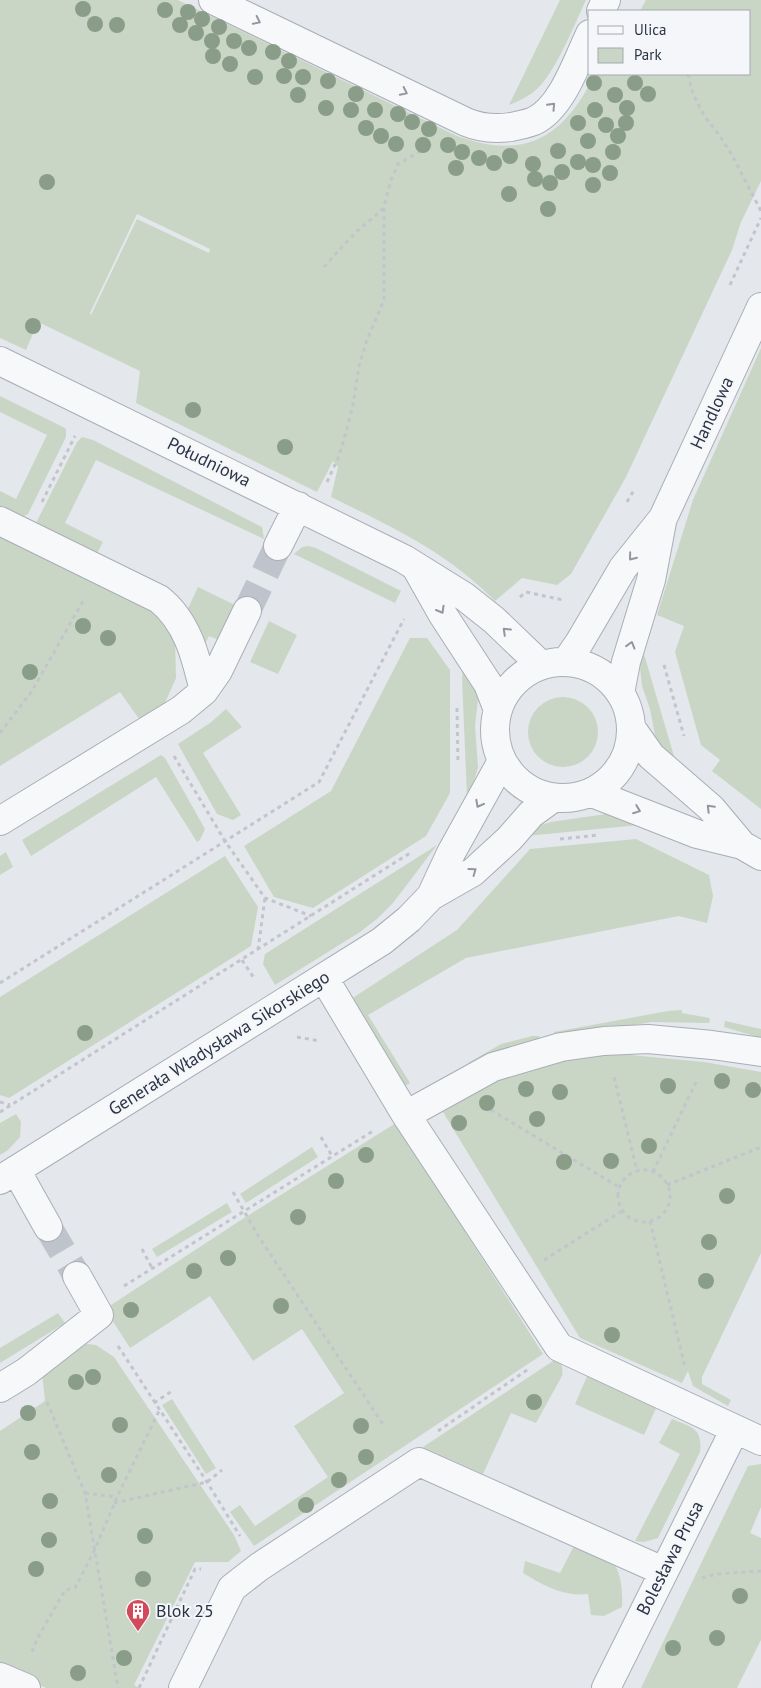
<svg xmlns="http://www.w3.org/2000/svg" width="761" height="1688" font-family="'PT Sans',sans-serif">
<rect width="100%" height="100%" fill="#e4e7ec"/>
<path fill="#c9d6c5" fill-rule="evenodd" d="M0,0H178L457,136C526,161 564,137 595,74H750V11H640L646,0H761V181L741,222L732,250L626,477L571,574L557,585L522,578L495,601C447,552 392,527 331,497L338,467L333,461L317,492L136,403L140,371L38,322L26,350L0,338ZM137,214L210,249L209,253L137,219L91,315L90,313Z
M560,0H586C574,25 557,69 538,88C530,96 519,101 509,105Z
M761,348V809L712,771L720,760L701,745L675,652L684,626L657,615L693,500Z
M0,396L63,427L66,429V437L28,514L20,518L0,512V491L16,499L47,435L0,412Z
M82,437L93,440L262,527L264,539L96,460L65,523L103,542L95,557L33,529L77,442Z
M0,534L164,613L175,640L176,678L160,714L142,721L137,716L120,692L0,766Z
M308,546L316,548L401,591L395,603L294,554L302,547Z
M198,587L237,606L221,641L209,636L204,646L185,615Z
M269,621L297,635L278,674L250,662Z
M410,638H427L450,670V793L426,836L313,908L274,897L244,846L331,791Z
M644,654L676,763L656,741L650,709L642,686L640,667Z
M463,666L471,679L478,699L475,726L478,767L474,781L467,796L462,678Z
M528 732a35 35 0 1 1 70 0a35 35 0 1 1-70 0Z
M226,709L242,727L203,753L241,815L233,820L217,814L178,744L210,723Z
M161,755L165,758L205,829L200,840L197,842L156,777L31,856L22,840Z
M606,814L622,817L639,825L526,836L541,825L551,822Z
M636,839L709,875L713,896L707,923L679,916L466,958L368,1015L410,1083L403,1087L348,1001L457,930L530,849Z
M437,845L393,903L378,918L360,932L275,985L263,964L265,954Z
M6,852L13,867L0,875V856Z
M225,856L258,907L251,946L9,1098L0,1095V997Z
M682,1010V1013L710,1018L709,1023L652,1022L556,1038L554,1032L668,1011Z
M725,1021L761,1029V1038L724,1027Z
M532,1036H539L541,1042L471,1068L468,1063L501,1044Z
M599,1052L704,1062L761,1072V1253L702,1377V1384L731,1400L728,1406L693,1386L688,1371L682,1383L580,1338L443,1112L505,1074Z
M16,1114L21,1122L20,1137L8,1150L0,1155V1123Z
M396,1123L543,1354L254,1546L230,1512L240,1505L255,1526L328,1477L294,1426L344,1393L302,1329L253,1361L210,1296L130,1348L105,1309L241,1220Z
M312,1147L318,1157L246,1203L240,1194Z
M227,1203L232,1212L157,1257L152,1249Z
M58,1313L65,1323L0,1363V1348Z
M78,1343L96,1345L114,1357L234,1535L241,1551L228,1562H195L134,1685L139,1688H46L0,1666V1431L45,1401L42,1372Z
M556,1359C563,1364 563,1368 562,1376L536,1423L511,1413L483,1474L423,1447Z
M588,1374L657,1406L644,1435L575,1404Z
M172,1399L216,1468L206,1474L162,1405Z
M672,1419C691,1427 703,1428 700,1452L658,1538L644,1542L635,1541L680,1454L659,1443Z
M761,1464V1507L750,1533L761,1538V1640L737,1688H641L748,1466Z
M574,1546C585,1550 598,1553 608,1559C622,1567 623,1593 622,1607L604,1616L591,1615L588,1594C563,1597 543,1585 523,1573L525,1561L560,1573Z"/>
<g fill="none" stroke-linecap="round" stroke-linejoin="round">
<path stroke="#bfc3cb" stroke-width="28" stroke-dasharray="28 14" stroke-linecap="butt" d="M247,611L278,546
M48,1227L77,1276"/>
<g stroke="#a9aeb7" stroke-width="30">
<path id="minor" d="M213,0L466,122C480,128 496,129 511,127C519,125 527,124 534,121C562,108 577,61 590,34
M601,11L606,0
M0,361L404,559L465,597L494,620L541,665
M0,521L159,599C188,622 196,658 204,691
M278,546L298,506
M417,569L443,615L488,684L498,710
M495 730a68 68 0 1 1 136 0a68 68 0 1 1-136 0Z
M566,662L579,643L623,568L663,518L761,307
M620,693L626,662L651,580L662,522
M632,729L651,756L711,808L742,845
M592,793L697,834L742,845L761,856
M0,821L181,710L204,691L218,671L247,611
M431,896L451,853L502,761
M324,978L406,1115L559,1347L761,1441
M406,1115L493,1067L561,1047L604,1041L648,1039L712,1045L761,1052
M16,1170L48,1227
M0,1180L382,941L409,919L431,896L473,872L509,839L531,814L553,798
M0,1388L26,1372L99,1315L77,1276
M0,1677L26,1688
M183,1688L232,1588L259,1567L419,1462L663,1571
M606,1688L735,1429"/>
</g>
<path stroke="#c2c5cb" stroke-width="3" stroke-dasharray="4 4" stroke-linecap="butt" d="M688,74L693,94L705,117L720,136L733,157L761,211
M324,267C337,253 349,238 363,226C370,220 377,215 383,208
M730,285L761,218
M327,482L339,456L346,432L353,405L359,366L367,340L384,300V207L391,180L398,164L432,145
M42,502L75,436
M627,502L634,490
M520,597L526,592L563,600
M664,665L684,736
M457,708L458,764
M0,733L32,691L83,601
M174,756L225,841L265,898L311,916
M560,839L599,835
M258,950L265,898
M242,960L254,978
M0,983L319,782L404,619
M297,1037L320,1041
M614,1077L637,1171
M0,1102L10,1105
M491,1110L619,1187
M0,1112L410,853
M321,1137L332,1156
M618 1196a26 26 0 1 1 52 0a26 26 0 1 1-52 0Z
M653,1172L697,1080
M667,1185L761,1147
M233,1192L259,1237L384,1426
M650,1221L685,1367
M142,1249L152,1268
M544,1260L622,1211
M124,1286L373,1131
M118,1346L207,1482L240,1536
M47,1402L85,1493L118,1688
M154,1403L172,1391
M438,1431L530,1368
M85,1493L117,1497
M114,1503L207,1482L222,1470
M702,1578L716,1574L761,1571
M32,1652L37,1639L65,1590L75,1588L95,1549L117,1497L159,1411
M139,1688L195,1569H201"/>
<use href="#minor" stroke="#f7f8fa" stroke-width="28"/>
</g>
<g fill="#899d89">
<circle cx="83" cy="9" r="8"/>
<circle cx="165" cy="10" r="8"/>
<circle cx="188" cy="12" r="8"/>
<circle cx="202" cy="19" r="8"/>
<circle cx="95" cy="24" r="8"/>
<circle cx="117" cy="25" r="8"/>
<circle cx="180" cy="25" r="8"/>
<circle cx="219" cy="27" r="8"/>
<circle cx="196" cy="33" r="8"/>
<circle cx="212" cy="41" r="8"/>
<circle cx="234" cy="41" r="8"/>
<circle cx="249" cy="48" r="8"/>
<circle cx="273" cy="52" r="8"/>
<circle cx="213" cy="56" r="8"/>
<circle cx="289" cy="61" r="8"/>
<circle cx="230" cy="64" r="8"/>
<circle cx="284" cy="76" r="8"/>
<circle cx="255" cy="77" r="8"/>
<circle cx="303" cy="77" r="8"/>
<circle cx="328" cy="81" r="8"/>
<circle cx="594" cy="83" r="8"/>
<circle cx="635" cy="83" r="8"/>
<circle cx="356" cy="94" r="8"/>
<circle cx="648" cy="94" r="8"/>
<circle cx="298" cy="95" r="8"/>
<circle cx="615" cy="95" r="8"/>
<circle cx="326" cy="108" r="8"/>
<circle cx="627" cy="108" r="8"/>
<circle cx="351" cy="110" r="8"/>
<circle cx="375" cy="110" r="8"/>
<circle cx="595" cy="110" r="8"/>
<circle cx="398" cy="114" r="8"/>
<circle cx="412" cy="122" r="8"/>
<circle cx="578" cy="123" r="8"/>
<circle cx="626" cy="123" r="8"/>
<circle cx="606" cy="125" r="8"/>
<circle cx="366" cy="128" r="8"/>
<circle cx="429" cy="129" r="8"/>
<circle cx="381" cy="136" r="8"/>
<circle cx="618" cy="136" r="8"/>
<circle cx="588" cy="141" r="8"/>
<circle cx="396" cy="144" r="8"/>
<circle cx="423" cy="145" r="8"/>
<circle cx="448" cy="145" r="8"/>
<circle cx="558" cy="151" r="8"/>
<circle cx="462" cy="152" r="8"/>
<circle cx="613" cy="152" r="8"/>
<circle cx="510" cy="156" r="8"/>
<circle cx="479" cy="158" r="8"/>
<circle cx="578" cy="162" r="8"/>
<circle cx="494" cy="163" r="8"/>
<circle cx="533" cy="164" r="8"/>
<circle cx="593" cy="165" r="8"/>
<circle cx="456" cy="168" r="8"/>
<circle cx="562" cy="172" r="8"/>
<circle cx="610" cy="173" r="8"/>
<circle cx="535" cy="179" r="8"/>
<circle cx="47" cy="182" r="8"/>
<circle cx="550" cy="183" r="8"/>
<circle cx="593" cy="185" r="8"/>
<circle cx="509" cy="194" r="8"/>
<circle cx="548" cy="209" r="8"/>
<circle cx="33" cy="326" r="8"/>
<circle cx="193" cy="410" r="8"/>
<circle cx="285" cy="447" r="8"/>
<circle cx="83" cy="626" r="8"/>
<circle cx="108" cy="638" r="8"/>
<circle cx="30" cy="672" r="8"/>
<circle cx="85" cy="1033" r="8"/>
<circle cx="722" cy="1081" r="8"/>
<circle cx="668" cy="1086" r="8"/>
<circle cx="526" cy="1089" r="8"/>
<circle cx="753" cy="1090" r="8"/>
<circle cx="560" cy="1092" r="8"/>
<circle cx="487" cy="1103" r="8"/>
<circle cx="537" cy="1119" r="8"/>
<circle cx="459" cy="1123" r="8"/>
<circle cx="649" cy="1146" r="8"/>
<circle cx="366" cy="1155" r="8"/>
<circle cx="611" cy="1161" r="8"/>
<circle cx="564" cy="1162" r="8"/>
<circle cx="336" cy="1181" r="8"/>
<circle cx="727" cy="1196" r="8"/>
<circle cx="298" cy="1217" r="8"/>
<circle cx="709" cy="1242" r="8"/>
<circle cx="228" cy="1258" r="8"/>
<circle cx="194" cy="1271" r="8"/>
<circle cx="706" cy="1281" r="8"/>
<circle cx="281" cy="1306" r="8"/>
<circle cx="131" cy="1310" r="8"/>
<circle cx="612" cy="1335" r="8"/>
<circle cx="93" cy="1377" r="8"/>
<circle cx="76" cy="1382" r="8"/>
<circle cx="534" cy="1402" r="8"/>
<circle cx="28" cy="1413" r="8"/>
<circle cx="120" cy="1425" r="8"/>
<circle cx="361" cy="1426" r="8"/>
<circle cx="32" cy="1452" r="8"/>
<circle cx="366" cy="1457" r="8"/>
<circle cx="109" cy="1475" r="8"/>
<circle cx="339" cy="1480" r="8"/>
<circle cx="50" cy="1501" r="8"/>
<circle cx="306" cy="1505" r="8"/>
<circle cx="145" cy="1536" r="8"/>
<circle cx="49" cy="1540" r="8"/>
<circle cx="36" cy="1569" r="8"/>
<circle cx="143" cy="1579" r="8"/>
<circle cx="740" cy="1596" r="8"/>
<circle cx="717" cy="1638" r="8"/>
<circle cx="673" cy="1648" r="8"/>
<circle cx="124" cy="1658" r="8"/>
<circle cx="78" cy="1673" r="8"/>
</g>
<defs><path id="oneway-chevron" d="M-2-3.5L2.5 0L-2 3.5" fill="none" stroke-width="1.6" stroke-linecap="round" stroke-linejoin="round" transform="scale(1.25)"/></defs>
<g stroke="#9196a0">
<use href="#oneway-chevron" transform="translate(257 21) rotate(26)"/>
<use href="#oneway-chevron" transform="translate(404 92) rotate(26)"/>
<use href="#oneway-chevron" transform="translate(552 106) rotate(-47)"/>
<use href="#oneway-chevron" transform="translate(632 557) rotate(129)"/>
<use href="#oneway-chevron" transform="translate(441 610) rotate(60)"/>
<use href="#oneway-chevron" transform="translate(506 631) rotate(-136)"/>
<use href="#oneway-chevron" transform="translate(631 645) rotate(-73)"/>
<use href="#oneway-chevron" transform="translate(479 804) rotate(118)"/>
<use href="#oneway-chevron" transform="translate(710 808) rotate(-135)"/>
<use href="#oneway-chevron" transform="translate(637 810) rotate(21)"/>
<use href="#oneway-chevron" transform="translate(473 871) rotate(-36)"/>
</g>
<defs>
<g id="building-pin" transform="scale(1.25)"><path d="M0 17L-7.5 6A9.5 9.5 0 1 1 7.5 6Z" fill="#d1495b" stroke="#f4f6f9"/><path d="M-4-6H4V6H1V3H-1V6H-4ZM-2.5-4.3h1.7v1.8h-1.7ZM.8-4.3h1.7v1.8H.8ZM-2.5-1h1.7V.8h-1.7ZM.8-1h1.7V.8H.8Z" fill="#fff"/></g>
</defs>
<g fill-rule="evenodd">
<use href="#building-pin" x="138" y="1611"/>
</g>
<g text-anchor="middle" stroke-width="4" stroke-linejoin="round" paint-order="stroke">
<g font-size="18" fill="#2b3445" stroke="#f4f6f9">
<text transform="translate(712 413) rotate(-65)" y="6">Handlowa</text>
<text transform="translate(209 462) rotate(26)" y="6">Południowa</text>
<text transform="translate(219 1043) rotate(-32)" y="6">Generała Władysława Sikorskiego</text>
<text transform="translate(670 1558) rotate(-63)" y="6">Bolesława Prusa</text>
</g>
<g font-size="18" fill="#2b3445" stroke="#f4f6f9" text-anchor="start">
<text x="156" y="1617">Blok 25</text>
</g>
</g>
<rect x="588" y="10" width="162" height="65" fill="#f4f6f9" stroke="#a4a8b1"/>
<rect x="598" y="26" width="25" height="8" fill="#f7f8fa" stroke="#a4a8b1"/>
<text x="634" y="35" font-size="15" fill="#2b3445">Ulica</text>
<rect x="598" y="48" width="25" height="15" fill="#c9d6c5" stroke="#a4a8b1"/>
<text x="634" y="60" font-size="15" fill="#2b3445">Park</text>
</svg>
